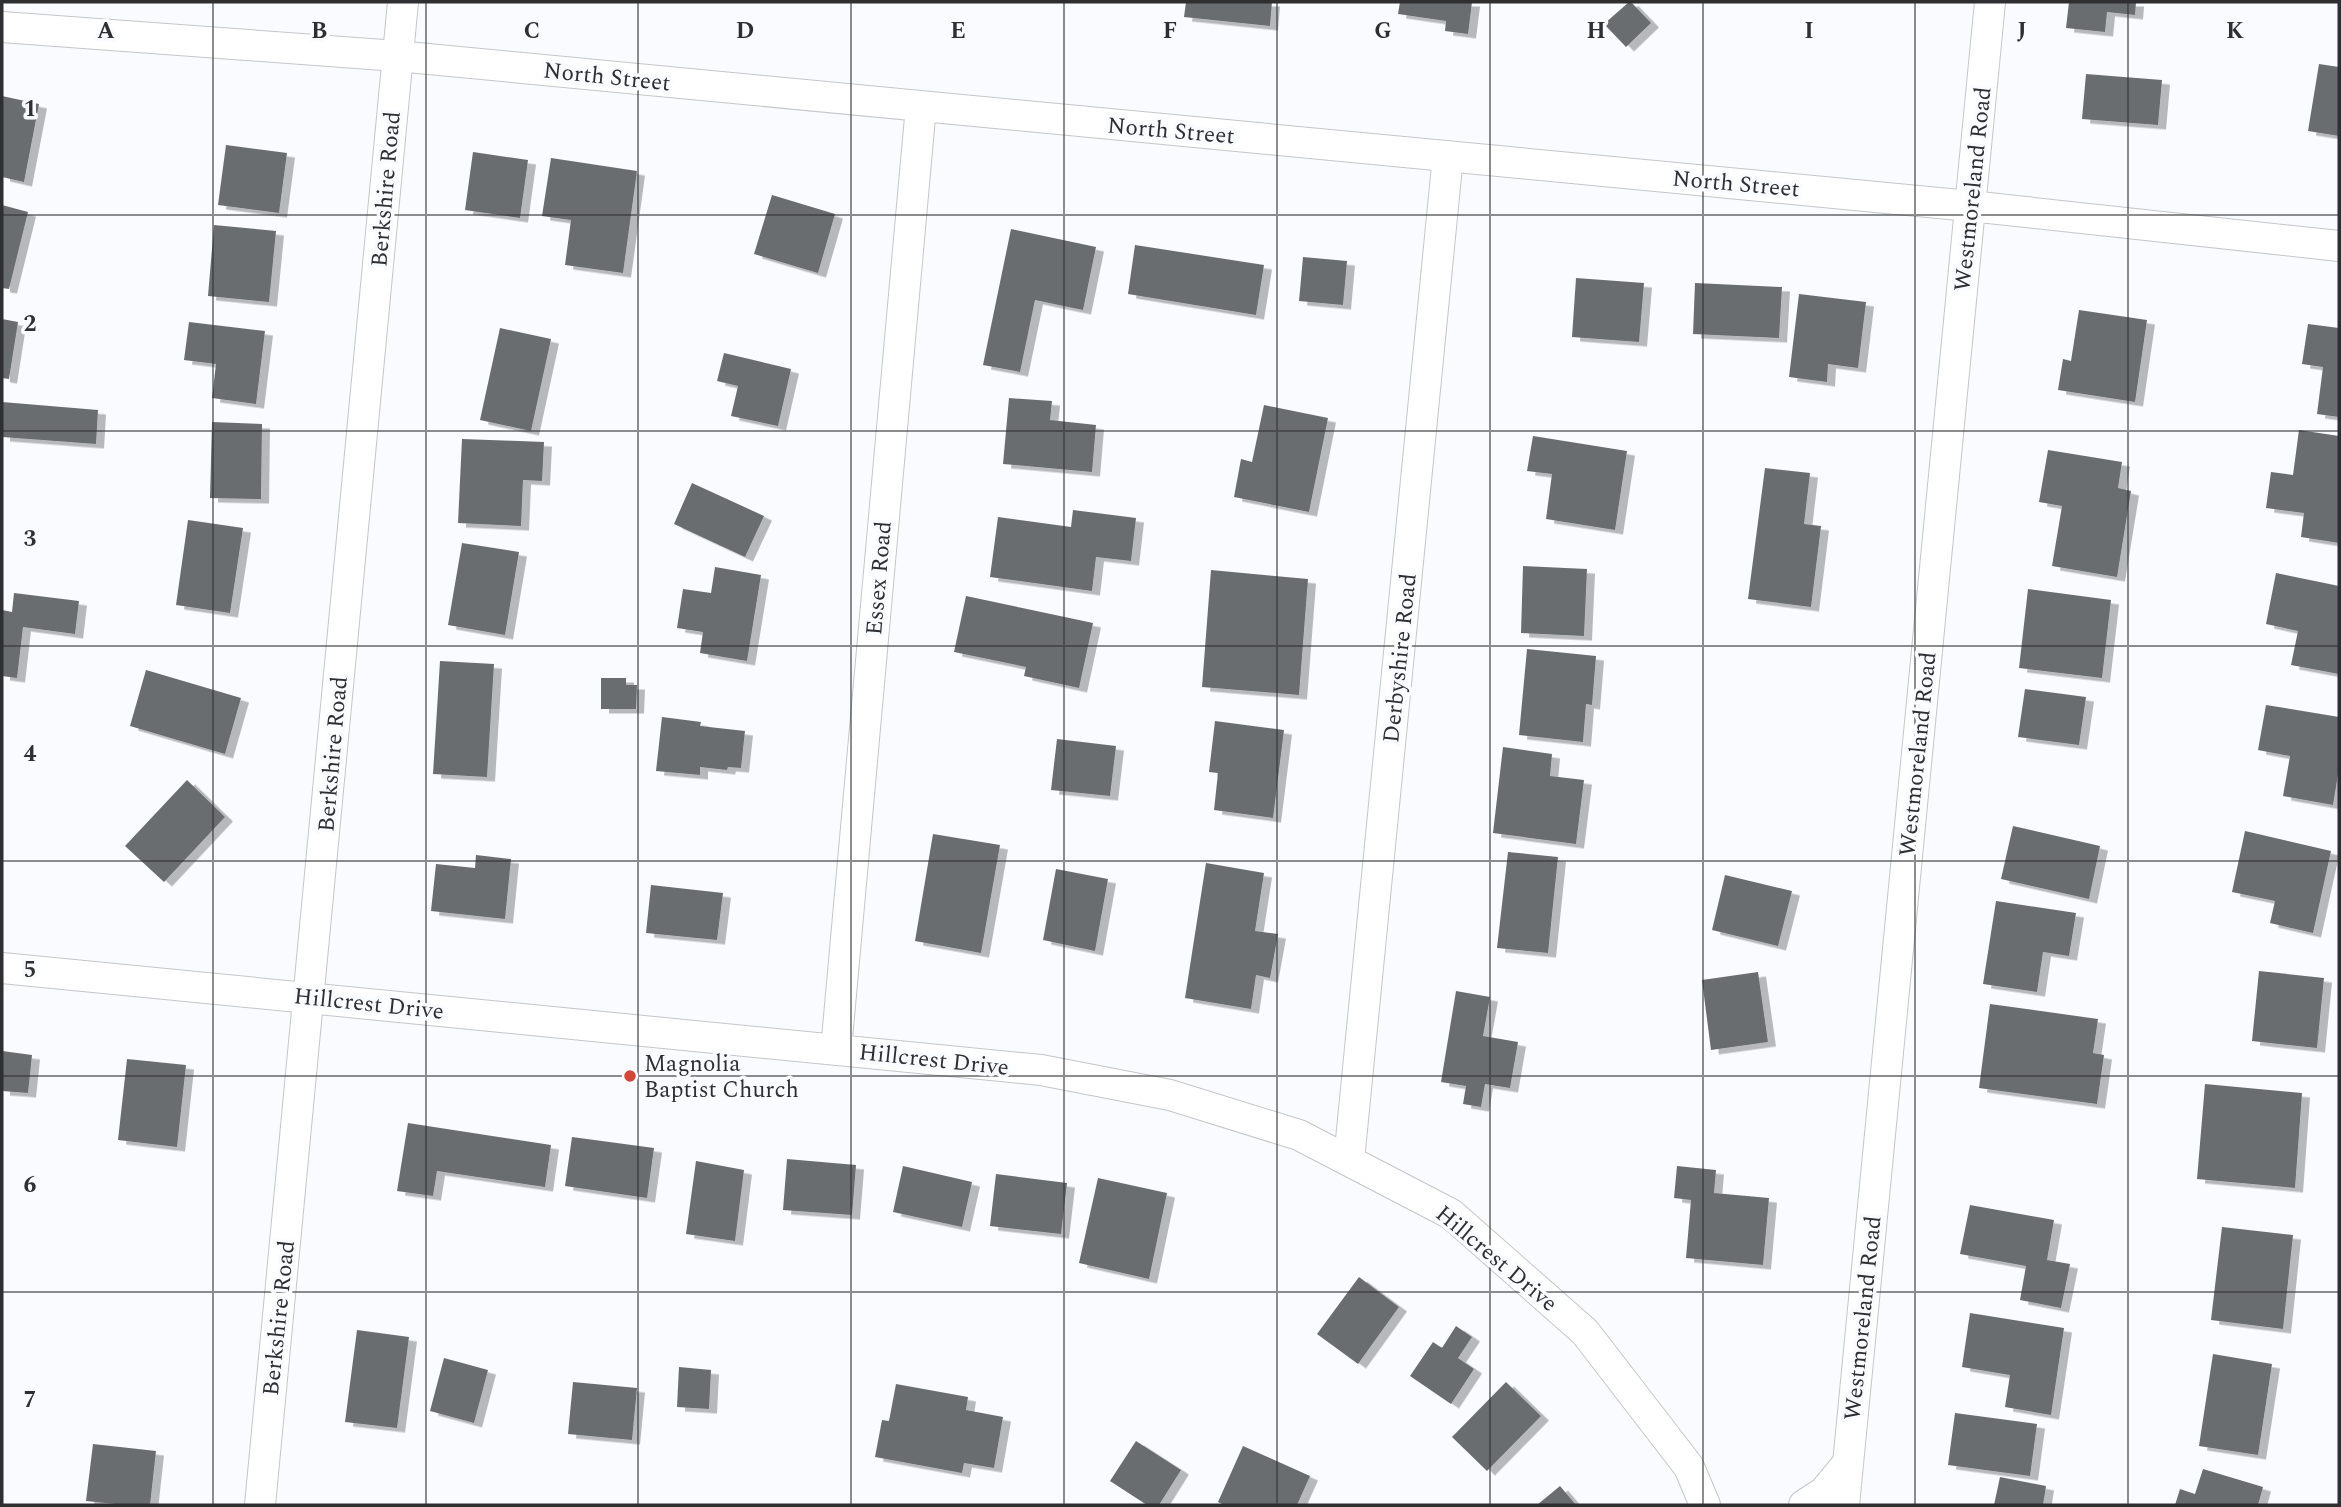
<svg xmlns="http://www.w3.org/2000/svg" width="2341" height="1507" font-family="Spectral,serif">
<defs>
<filter id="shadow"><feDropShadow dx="8" dy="4.5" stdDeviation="0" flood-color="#0004"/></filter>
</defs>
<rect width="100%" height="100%" fill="#f9fbff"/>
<path fill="#6b6d70" filter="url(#shadow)" d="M1186,2H1272L1270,26L1184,17Z
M1400,2H1472L1468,34L1445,31L1446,21L1398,14Z
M1629,2H1631L1651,23L1626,47L1604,24Z
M2069,2H2136L2135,15L2107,12L2105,32L2066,28Z
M2319,64L2339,67V136L2308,131Z
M2086,74L2162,80L2158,125L2082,119Z
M2,96L39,104L24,182L2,177Z
M226,145L287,153L279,213L218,205Z
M473,152L528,160L520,218L465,210Z
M551,158L637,171L623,273L565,265L571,220L542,216Z
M772,195L835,214L818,273L754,254Z
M2,205L28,212L9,289L2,288Z
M214,225L276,231L269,302L208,296Z
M1011,229L1096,247L1083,310L1035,300L1020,372L983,365Z
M1135,245L1264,265L1256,315L1128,294Z
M1303,257L1347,261L1343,305L1299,301Z
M1576,278L1644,283L1639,342L1572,337Z
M1695,283L1782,287L1779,338L1693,334Z
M1799,294L1866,302L1858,368L1828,364L1827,382L1789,377Z
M2079,310L2147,320L2135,402L2058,390L2063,359L2071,361Z
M2,319L18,322L9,379L2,378Z
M189,322L265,331L256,404L212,398L216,364L184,360Z
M2308,324L2339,328V417L2317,414L2323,367L2302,364Z
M500,328L551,339L531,431L480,420Z
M724,353L791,369L778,426L731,416L738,386L717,381Z
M1009,398L1052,401L1050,420L1096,425L1092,472L1003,464Z
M2,402L98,410L96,444L2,437Z
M1264,405L1328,418L1309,512L1234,497L1241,459L1252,462Z
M212,422L262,424L261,499L210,498Z
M2299,430L2339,436V543L2301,537L2304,513L2266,508L2271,472L2293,475Z
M1533,436L1627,451L1615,530L1546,519L1552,474L1527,471Z
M462,439L544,442L542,481L523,480L521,526L458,523Z
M2048,450L2122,462L2118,488L2131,491L2117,577L2052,566L2062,506L2039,502Z
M1765,468L1810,473L1804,524L1821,526L1811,607L1748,599Z
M692,483L764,516L745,557L674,524Z
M1073,510L1136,518L1131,561L1096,557L1092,591L990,577L998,517L1071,527Z
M188,520L243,528L230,613L176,605Z
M462,543L519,552L505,635L448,625Z
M1523,566L1587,569L1584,636L1521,633Z
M715,567L761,575L747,661L700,653L703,632L677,628L683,589L711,593Z
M1211,570L1308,579L1299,695L1202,687Z
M2276,573L2339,586V674L2291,665L2298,631L2266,624Z
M2028,589L2111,600L2102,678L2019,668Z
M14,593L79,601L75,634L23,627L17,678L2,676V610L12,612Z
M966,596L1093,623L1079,688L1024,676L1026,667L954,652Z
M1527,649L1596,656L1592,705L1586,704L1583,742L1519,735Z
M440,661L494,664L487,777L433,774Z
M146,670L241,698L225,754L130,726Z
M601,678H626V685H637L636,709H601Z
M2025,689L2086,697L2079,745L2018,737Z
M2266,705L2339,717V768L2333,805L2283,796L2290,756L2258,750Z
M662,717L701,722L700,726L745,731L741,768L728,767L727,770L700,767V775L656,771Z
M1215,721L1284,730L1273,818L1214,810L1218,773L1209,772Z
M1057,739L1116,746L1110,796L1051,790Z
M1503,747L1552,754L1550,776L1584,780L1576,844L1493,833Z
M187,780L225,817L164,882L125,846Z
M2013,826L2100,846L2089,899L2001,879Z
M2245,831L2331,851L2313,933L2270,923L2275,901L2232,892Z
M933,834L1000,845L981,953L915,941Z
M1508,852L1558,857L1548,953L1497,948Z
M476,855L511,859L505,919L431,911L436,864L475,868Z
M1206,863L1264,873L1255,931L1278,934L1270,978L1256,975L1251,1009L1185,998Z
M1056,869L1108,879L1095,951L1043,940Z
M1725,875L1792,891L1778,946L1712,930Z
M651,885L723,893L717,940L646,933Z
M1996,901L2076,913L2069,956L2043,952L2037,992L1983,984Z
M2259,971L2324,978L2317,1048L2252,1041Z
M1758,972L1768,1042L1711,1050L1702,980Z
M1456,991L1490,997L1483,1036L1518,1042L1510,1088L1485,1084L1481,1107L1463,1104L1466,1086L1441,1082Z
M1990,1004L2098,1019L2093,1053L2104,1055L2097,1104L1979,1088Z
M2,1051L32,1055L28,1093L2,1091Z
M127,1059L186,1065L177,1147L118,1140Z
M2205,1084L2302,1093L2295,1188L2197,1179Z
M408,1123L551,1145L545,1187L437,1171L433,1196L397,1191Z
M572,1137L654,1148L647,1198L565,1186Z
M787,1159L856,1165L852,1215L783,1210Z
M696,1161L744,1170L735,1241L686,1234Z
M903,1166L972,1182L962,1227L893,1212Z
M1677,1166L1716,1170L1714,1193L1769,1198L1763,1265L1686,1258L1691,1200L1674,1198Z
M996,1174L1067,1183L1061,1234L990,1226Z
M1098,1178L1167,1193L1149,1279L1079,1263Z
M1970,1205L2054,1220L2047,1260L2070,1264L2061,1308L2020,1300L2026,1266L1960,1254Z
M2222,1227L2293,1235L2283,1329L2211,1320Z
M1359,1277L1399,1307L1358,1364L1317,1334Z
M1970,1313L2064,1328L2051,1415L2005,1407L2010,1375L1962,1367Z
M1456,1326L1472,1337L1458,1358L1474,1369L1451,1404L1410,1376L1433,1342L1442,1348Z
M357,1330L409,1337L397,1428L345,1422Z
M2213,1354L2272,1364L2258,1455L2199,1446Z
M444,1358L488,1370L474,1423L430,1411Z
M679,1367L711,1370L709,1409L677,1407Z
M573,1382L637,1388L632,1440L568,1434Z
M1506,1382L1541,1416L1487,1471L1452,1437Z
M896,1384L968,1397L966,1410L1003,1417L994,1468L964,1463L962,1473L875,1457L882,1420L889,1421Z
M1955,1413L2037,1424L2030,1476L1948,1465Z
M1136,1441L1181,1470L1159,1505H1147L1110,1481Z
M93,1444L156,1451L150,1505H125L86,1501Z
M1243,1446L1310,1476L1297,1505H1224L1218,1502Z
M2203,1469L2263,1487L2258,1505H2175L2180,1489L2195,1494Z
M2000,1477L2046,1486L2043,1505H1994Z
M1560,1486L1576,1505H1537Z"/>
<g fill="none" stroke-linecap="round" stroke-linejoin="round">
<g stroke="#c4c6c9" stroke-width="32">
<path id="street" d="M2,27L397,56L1970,206L2339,246
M2,968L1041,1070L1170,1095L1299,1135L1451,1214L1585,1332L1689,1467L1705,1505
M836,1050L921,106
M1349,1160L1448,156
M260,1505L403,2
M1804,1505L1824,1492L1848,1463
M1844,1505L1990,2"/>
</g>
<use href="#street" stroke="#fff" stroke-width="30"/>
</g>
<path fill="none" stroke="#2f2f31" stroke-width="2" stroke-opacity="0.55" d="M213,2V1505M426,2V1505M638,2V1505M851,2V1505M1064,2V1505M1277,2V1505M1490,2V1505M1703,2V1505M1915,2V1505M2128,2V1505M2,215H2339M2,431H2339M2,646H2339M2,861H2339M2,1076H2339M2,1292H2339"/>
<circle fill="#d3463a" stroke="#f9fbff" stroke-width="2.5" cx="630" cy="1076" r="7"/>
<g text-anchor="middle" stroke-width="7" stroke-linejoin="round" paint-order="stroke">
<g font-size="23" fill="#2f2f31" stroke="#f9fbff">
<text transform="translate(607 76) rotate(6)" y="8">North Street</text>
<text transform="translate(1171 130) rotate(5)" y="8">North Street</text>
<text transform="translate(1736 183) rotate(5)" y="8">North Street</text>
<text transform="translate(385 189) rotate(-85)" y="8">Berkshire Road</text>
<text transform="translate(1972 189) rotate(-84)" y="8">Westmoreland Road</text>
<text transform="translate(878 578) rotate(-85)" y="8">Essex Road</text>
<text transform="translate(1399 658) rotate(-84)" y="8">Derbyshire Road</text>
<text transform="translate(332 754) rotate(-85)" y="8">Berkshire Road</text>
<text transform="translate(1917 754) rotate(-84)" y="8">Westmoreland Road</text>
<text transform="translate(369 1003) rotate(6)" y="8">Hillcrest Drive</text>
<text transform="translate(934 1059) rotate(6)" y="8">Hillcrest Drive</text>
<text transform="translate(1497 1258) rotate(40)" y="8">Hillcrest Drive</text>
<text transform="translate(278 1318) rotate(-84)" y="8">Berkshire Road</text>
<text transform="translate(1862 1318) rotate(-84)" y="8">Westmoreland Road</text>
</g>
<g font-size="23" fill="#2f2f31" stroke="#f9fbff" text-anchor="start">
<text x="644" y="1071">Magnolia<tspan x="644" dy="26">Baptist Church</tspan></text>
</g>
</g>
<g font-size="23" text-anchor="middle" font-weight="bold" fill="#2f2f31" stroke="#f9fbff" stroke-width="7" stroke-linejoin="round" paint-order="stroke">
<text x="106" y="38">A</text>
<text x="319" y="38">B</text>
<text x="532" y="38">C</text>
<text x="745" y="38">D</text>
<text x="958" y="38">E</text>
<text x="1170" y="38">F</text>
<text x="1383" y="38">G</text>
<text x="1596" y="38">H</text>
<text x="1809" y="38">I</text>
<text x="2022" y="38">J</text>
<text x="2235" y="38">K</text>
<text x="30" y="116">1</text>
<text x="30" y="331">2</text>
<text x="30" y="546">3</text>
<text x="30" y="761">4</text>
<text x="30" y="977">5</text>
<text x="30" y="1192">6</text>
<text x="30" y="1407">7</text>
</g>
<rect width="2341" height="1507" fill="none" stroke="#2f2f31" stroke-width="7"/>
</svg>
